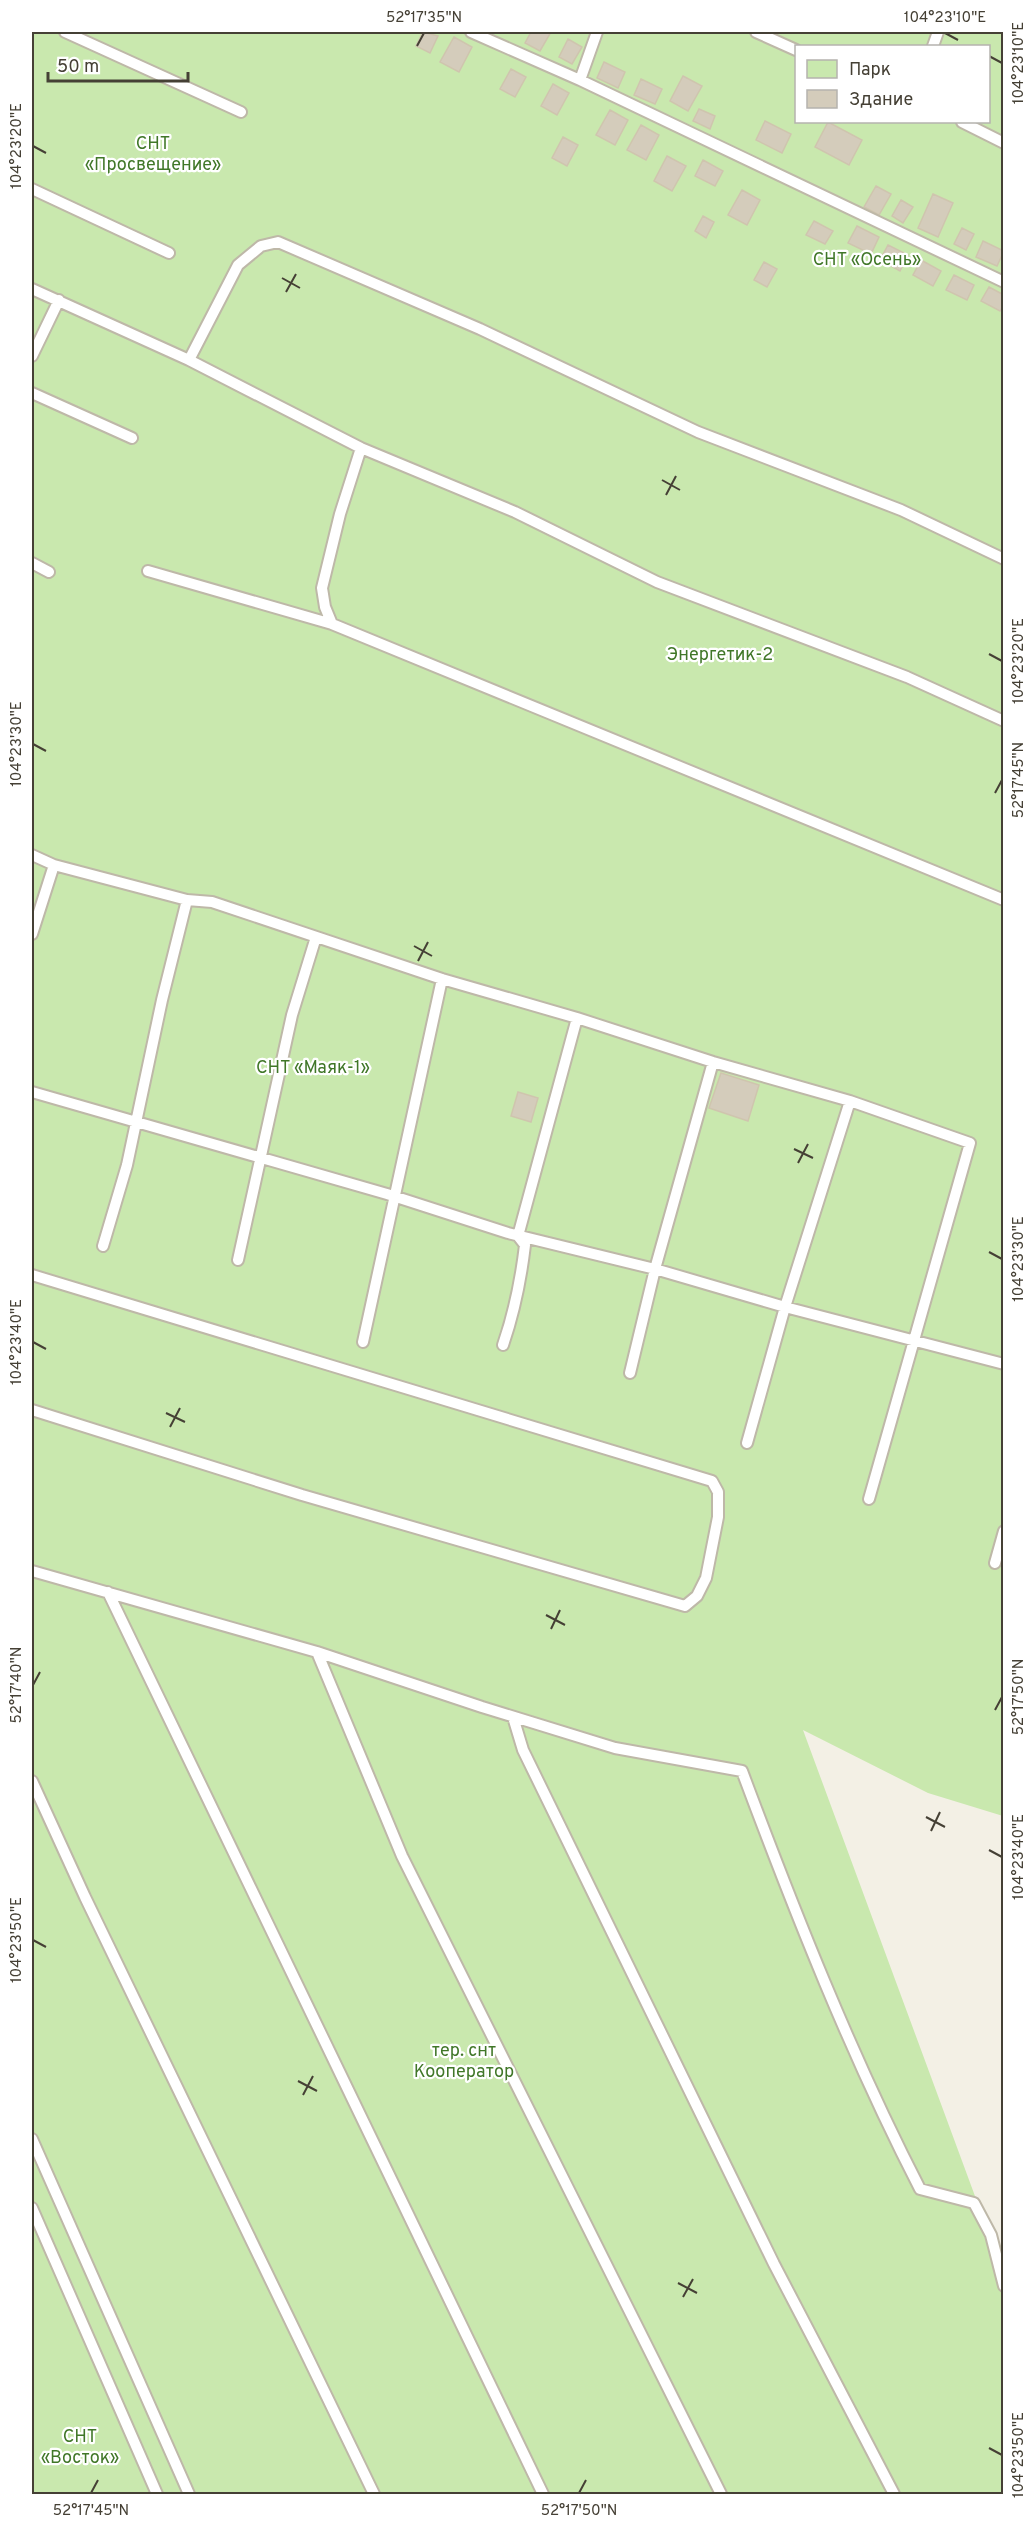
<svg xmlns="http://www.w3.org/2000/svg" width="1035" height="2526" font-family="Overpass,sans-serif">
<rect width="100%" height="100%" fill="#f3f0e5"/>
<path fill="#c9e8ae" fill-rule="evenodd" d="M32,32H1003V1816L928,1793L803,1730L1003,2272V2494H160L32,2199ZM796,46H988V122H796Z
M32,2214L155,2494H32Z"/>
<path fill="#d4ccbb" stroke="#cfc5ae" stroke-width="1.5" d="M423,32L438,36L430,53L416,46Z
M531,32H551L540,51L525,43Z
M454,37L472,47L459,72L440,62Z
M568,39L582,47L572,64L559,57Z
M604,62L625,72L618,88L597,78Z
M511,69L526,77L515,97L500,89Z
M683,76L702,86L688,111L670,101Z
M641,79L662,89L655,104L634,95Z
M553,84L569,93L557,115L541,106Z
M699,109L715,116L710,129L693,121Z
M610,110L628,120L615,145L596,135Z
M765,121L791,134L782,153L756,140Z
M828,122L862,140L849,165L815,147Z
M641,125L659,135L646,160L627,150Z
M563,137L578,145L567,166L552,158Z
M667,156L686,166L672,191L654,181Z
M703,160L723,171L715,186L695,176Z
M876,186L891,194L879,215L864,207Z
M742,190L760,200L747,225L728,215Z
M933,194L953,203L938,237L918,228Z
M901,200L913,207L903,223L892,216Z
M703,216L714,222L706,238L695,231Z
M814,221L833,231L825,244L806,235Z
M857,226L879,237L871,254L848,243Z
M962,228L974,234L966,250L954,244Z
M983,241L1004,251L997,266L976,257Z
M888,245L908,255L900,271L880,260Z
M921,260L941,271L933,286L913,275Z
M764,262L777,269L767,287L754,280Z
M954,275L974,285L967,300L946,290Z
M989,287L1004,295V304L1000,311L981,301Z
M721,1073L759,1085L748,1121L709,1108Z
M518,1092L538,1098L531,1122L511,1116Z"/>
<g fill="none" stroke-linecap="round" stroke-linejoin="round">
<g stroke="#beb8a8" stroke-width="14">
<path id="lane" d="M65,32L241,112
M471,32L580,80L1004,282
M756,32L796,50
M933,46L938,32
M580,80L597,32
M962,122L1004,143
M32,189L169,253
M32,289L189,360L361,448L515,512L657,582L907,677L1004,721
M32,356L59,300
M189,360L238,265L261,246L278,242L480,329L698,432L901,510L1004,559
M32,393L132,438
M361,448L340,514L322,588L325,607L332,624L1004,900
M32,563L49,572
M148,571L332,624
M32,855L54,865L187,900L212,902L442,979L577,1018L713,1062L850,1101L970,1143L869,1499
M32,934L54,865
M32,1092L387,1194L508,1233L655,1269L785,1307L1004,1364
M103,1246L127,1165L162,1000L187,900
M238,1260L292,1015L316,937
M32,1275L712,1481L718,1492V1517L706,1578L697,1596L685,1606L302,1495L32,1410
M363,1342L442,979
M503,1345C514,1313 521,1279 525,1245L518,1236L577,1018
M630,1373L655,1269L713,1062
M747,1443L785,1307L850,1101
M995,1563L1004,1531
M32,1571L317,1652L482,1707L615,1748L742,1771C795,1913 851,2055 920,2189L974,2203L991,2235L1004,2286
M108,1592L543,2494
M317,1652L402,1856L721,2494
M513,1717L523,1750L774,2264L894,2494
M32,1781L85,1897L374,2494
M32,2139L189,2494
M32,2208L157,2494"/>
</g>
<use href="#lane" stroke="#fff" stroke-width="10"/>
</g>
<path fill="none" stroke="#454035" stroke-width="2" d="M945,33L958,40M417,46L424,33M989,56L1002,63M33,146L46,153M282,278L300,288M286,292L296,274M662,480L680,490M666,495L676,476M989,654L1002,661M33,744L46,751M995,793L1002,780M414,946L432,956M418,961L428,942M794,1149L813,1158M798,1163L808,1144M989,1252L1002,1259M33,1342L46,1349M166,1413L185,1422M170,1427L180,1408M546,1615L565,1625M551,1629L560,1610M33,1685L40,1672M995,1710L1002,1697M926,1817L945,1827M931,1831L940,1812M989,1850L1002,1857M33,1940L46,1947M298,2081L317,2091M303,2095L313,2076M678,2283L697,2293M683,2297L693,2279M989,2448L1002,2455M91,2493L98,2480M579,2493L586,2480"/>
<g text-anchor="middle" stroke-width="4.5" stroke-linejoin="round" paint-order="stroke">
<g font-size="18" fill="#407728" stroke="#fff">
<text x="153" y="149">СНТ<tspan x="153" dy="21">«Просвещение»</tspan></text>
<text x="867" y="265">СНТ «Осень»</text>
<text x="720" y="660">Энергетик-2</text>
<text x="313" y="1073">СНТ «Маяк-1»</text>
<text x="464" y="2056">тер. снт<tspan x="464" dy="21">Кооператор</tspan></text>
<text x="80" y="2442">СНТ<tspan x="80" dy="21">«Восток»</tspan></text>
</g>
</g>
<rect width="1035" height="2526" fill="none" stroke="#ffffff" stroke-width="66"/>
<rect x="795" y="45" width="195" height="78" fill="#ffffff" stroke="#b5b3ae" stroke-width="1.5"/>
<rect x="807" y="60" width="30" height="18" fill="#c9e8ae" stroke="#b5b3ae" stroke-width="1.5"/>
<text x="849" y="75" font-size="18" fill="#454035">Парк</text>
<rect x="807" y="90" width="30" height="18" fill="#d4ccbb" stroke="#b5b3ae" stroke-width="1.5"/>
<text x="849" y="105" font-size="18" fill="#454035">Здание</text>
<path d="M48 72v9h140v-9" fill="none" stroke="#454035" stroke-width="3"/>
<text x="57" y="72" font-size="18" fill="#454035" stroke="#ffffff" stroke-width="4.5" paint-order="stroke">50 m</text>
<rect x="33" y="33" width="969" height="2460" fill="none" stroke="#454035" stroke-width="2"/>
<g font-size="15" text-anchor="middle" fill="#454035">
<text x="424" y="22">52°17'35"N</text>
<text x="945" y="22">104°23'10"E</text>
<text transform="translate(1018 63) rotate(-90)" y="5">104°23'10"E</text>
<text transform="translate(16 146) rotate(-90)" y="5">104°23'20"E</text>
<text transform="translate(1018 661) rotate(-90)" y="5">104°23'20"E</text>
<text transform="translate(16 744) rotate(-90)" y="5">104°23'30"E</text>
<text transform="translate(1018 780) rotate(-90)" y="5">52°17'45"N</text>
<text transform="translate(1018 1259) rotate(-90)" y="5">104°23'30"E</text>
<text transform="translate(16 1342) rotate(-90)" y="5">104°23'40"E</text>
<text transform="translate(16 1685) rotate(-90)" y="5">52°17'40"N</text>
<text transform="translate(1018 1697) rotate(-90)" y="5">52°17'50"N</text>
<text transform="translate(1018 1857) rotate(-90)" y="5">104°23'40"E</text>
<text transform="translate(16 1940) rotate(-90)" y="5">104°23'50"E</text>
<text transform="translate(1018 2455) rotate(-90)" y="5">104°23'50"E</text>
<text x="91" y="2515">52°17'45"N</text>
<text x="579" y="2515">52°17'50"N</text>
</g>
</svg>
